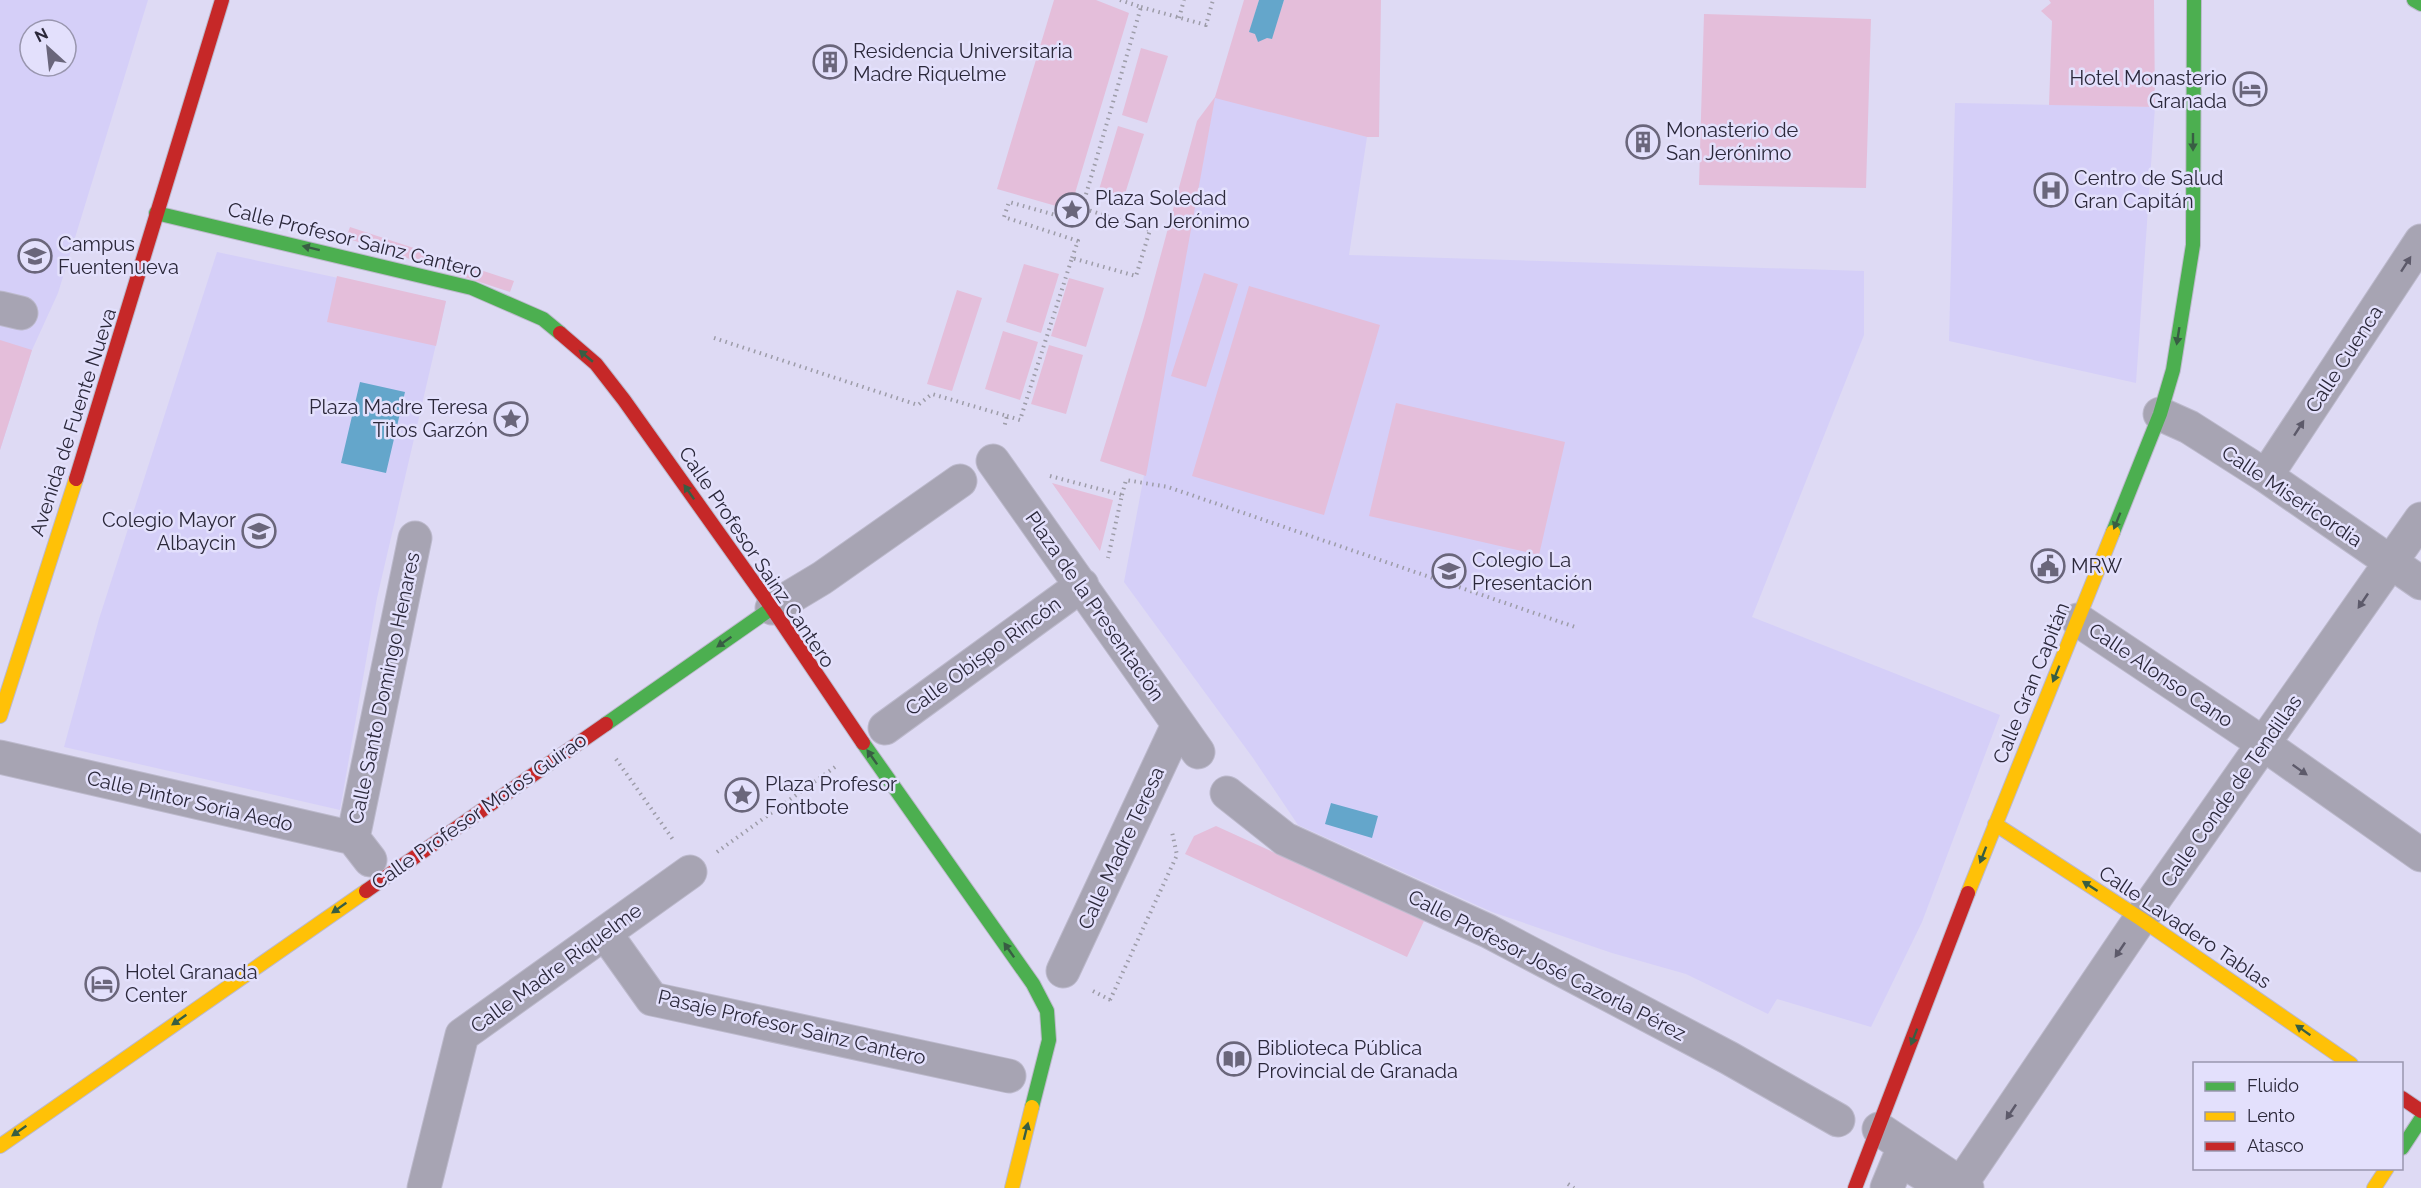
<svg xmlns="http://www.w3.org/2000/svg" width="2421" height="1188" font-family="Raleway,sans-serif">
<rect width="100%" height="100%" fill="#dedaf4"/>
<path fill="#d5cff8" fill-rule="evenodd" d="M0,0H148L58,293L32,350L0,450ZM30,30H66V66H30Z
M1215,97L1367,137L1349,255L1864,271V335L1752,617L2000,715L1922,922L1871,1027L1777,999L1768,1014L1686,974L1612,953L1492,912L1298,825L1253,758L1124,582Z
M1955,103L2155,107L2136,383L1949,341Z
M217,252L446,301L377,598L340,810L64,747L99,619Z"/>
<path fill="#e4beda" d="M1054,0H1096L1129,13L1070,210L997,189Z
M1244,0H1259L1250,31L1271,39L1284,0H1381L1379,137H1367L1215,98L1146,476L1100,461L1144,317L1197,121L1215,97Z
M2049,0H2154L2155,107L2049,105L2052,21L2041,11L2051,3Z
M1704,14L1871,19L1866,188L1699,185Z
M1141,48L1168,56L1147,123L1122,115Z
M1118,126L1144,134L1123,200L1098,193Z
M350,227L514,281L510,292L346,238Z
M1024,264L1059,274L1041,333L1006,322Z
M1204,273L1238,284L1206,387L1171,376Z
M337,276L446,301L436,346L327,322Z
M1069,278L1104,288L1086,347L1051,336Z
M1249,286L1380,325L1324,515L1192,476Z
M957,290L982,298L952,391L927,384Z
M1003,331L1038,342L1020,400L985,389Z
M0,340L32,350L0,450Z
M1049,345L1083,355L1066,414L1031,404Z
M1396,403L1565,442L1539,555L1369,516Z
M1052,483L1113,500L1100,551Z
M1216,826L1424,921L1407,957L1185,854L1194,836Z"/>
<path fill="#64a6cb" d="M1259,0H1284L1272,39L1267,38L1258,42L1255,34L1249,32Z
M360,382L405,392L386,473L341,463Z
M1331,803L1378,816L1372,838L1325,824Z"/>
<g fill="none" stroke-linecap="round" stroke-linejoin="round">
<g stroke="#bcb9cc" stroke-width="35">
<path id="street" d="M0,308L21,313
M2160,414L2189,427L2266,476L2421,583
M993,461L1198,752
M2266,476L2421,241
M772,608L822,578L960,481
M2078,620L2255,738L2421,855
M885,728L1082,585
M0,757L353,838L370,860
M1227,793L1285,839L1488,931L1729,1058L1838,1120
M353,838L415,538
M605,933L652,999L1009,1076
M1063,971L1178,725
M1879,1129L1967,1188
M1961,1184L2132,931L2421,519
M424,1188L462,1035L690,872
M1887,1188L1899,1159L1930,1178"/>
</g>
<g stroke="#bcb9cc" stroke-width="16">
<path id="fast" d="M2414,0L2421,4
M156,213L472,288L543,319L560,333
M2113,532L2160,414L2173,370L2193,245L2194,0
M606,724L772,608
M863,743L1033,984L1047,1011L1049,1040L1032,1107
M2402,1148L2421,1119"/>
</g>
<g stroke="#bcb9cc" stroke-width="16">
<path id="slow" d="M0,716L76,479
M1995,824L2141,919L2351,1064
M1968,893L2113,532
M0,1146L366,891
M1012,1188L1032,1107
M2374,1188L2387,1168"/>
</g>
<g stroke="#bcb9cc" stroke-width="16">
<path id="jam" d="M560,333L596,364L624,400L772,608L863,743
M76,479L222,0
M366,891L606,724
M2402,1098L2421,1111
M1855,1188L1968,893"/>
</g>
<path stroke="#9d9ca8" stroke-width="4" stroke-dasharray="1.5 4.5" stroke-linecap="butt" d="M1141,7L1206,25L1213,0
M1179,18L1184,0
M1072,258L1078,241L1004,217L1009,202L1077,221L1082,208
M714,338L918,405L932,394L1007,416L1004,428
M1007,416L1020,420L1072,258L1136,276L1150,230L1082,208L1141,7L1120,0
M1050,476L1122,495L1108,558
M1122,495L1126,480L1168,487L1575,627
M616,759L674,841
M717,852L835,767
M1093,991L1114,1002
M1110,1000L1177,855L1172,832
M1568,1184L1574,1188"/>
<use href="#street" stroke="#a7a4b3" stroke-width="33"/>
<use href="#fast" stroke="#4caf50" stroke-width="14"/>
<use href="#slow" stroke="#ffc107" stroke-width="14"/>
<use href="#jam" stroke="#c62828" stroke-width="14"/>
</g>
<defs><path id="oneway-solid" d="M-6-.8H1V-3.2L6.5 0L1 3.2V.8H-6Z" transform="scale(1.5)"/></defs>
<g fill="#385e43">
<use href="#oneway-solid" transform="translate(2193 142) rotate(90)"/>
<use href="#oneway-solid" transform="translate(311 248) rotate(-166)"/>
<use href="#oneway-solid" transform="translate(2178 336) rotate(99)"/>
<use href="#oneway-solid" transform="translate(586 356) rotate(-140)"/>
<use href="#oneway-solid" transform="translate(689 492) rotate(-125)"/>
<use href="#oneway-solid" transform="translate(2117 521) rotate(112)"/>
<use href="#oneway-solid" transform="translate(724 642) rotate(145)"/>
<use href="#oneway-solid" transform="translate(2056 674) rotate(112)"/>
<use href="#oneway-solid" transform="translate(872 757) rotate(-125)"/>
<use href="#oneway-solid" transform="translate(1983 855) rotate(111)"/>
<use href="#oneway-solid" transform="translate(2090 886) rotate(-147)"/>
<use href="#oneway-solid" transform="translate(339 908) rotate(145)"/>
<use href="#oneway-solid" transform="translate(1009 950) rotate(-125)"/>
<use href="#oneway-solid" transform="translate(179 1020) rotate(145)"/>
<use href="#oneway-solid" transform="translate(2303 1030) rotate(-145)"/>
<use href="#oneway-solid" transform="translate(1914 1037) rotate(111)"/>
<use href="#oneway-solid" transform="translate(19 1131) rotate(145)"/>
<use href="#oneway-solid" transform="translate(1026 1131) rotate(-76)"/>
</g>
<g fill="#5d5a6a">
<use href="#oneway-solid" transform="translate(2406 264) rotate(-57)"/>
<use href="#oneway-solid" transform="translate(2299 428) rotate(-57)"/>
<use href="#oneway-solid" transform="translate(2363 601) rotate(124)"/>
<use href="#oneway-solid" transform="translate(2300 770) rotate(35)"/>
<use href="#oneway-solid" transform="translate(2120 950) rotate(124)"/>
<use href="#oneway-solid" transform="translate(2011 1112) rotate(124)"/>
</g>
<defs>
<g id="building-ring" transform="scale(1.725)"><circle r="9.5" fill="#e3e0fc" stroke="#6a667b" stroke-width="1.5"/><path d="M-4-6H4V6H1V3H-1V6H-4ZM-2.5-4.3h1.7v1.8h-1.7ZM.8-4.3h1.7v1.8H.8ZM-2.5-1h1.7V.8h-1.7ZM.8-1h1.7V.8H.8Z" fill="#6a667b"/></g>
<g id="hotel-ring" transform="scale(1.725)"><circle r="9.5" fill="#e3e0fc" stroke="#6a667b" stroke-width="1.5"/><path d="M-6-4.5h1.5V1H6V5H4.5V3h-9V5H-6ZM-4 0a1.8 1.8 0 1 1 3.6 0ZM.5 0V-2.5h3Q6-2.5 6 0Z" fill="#6a667b"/></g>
<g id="hospital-ring" transform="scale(1.725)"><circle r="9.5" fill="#e3e0fc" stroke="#6a667b" stroke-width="1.5"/><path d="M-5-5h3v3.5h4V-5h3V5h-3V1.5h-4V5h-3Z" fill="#6a667b"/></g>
<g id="sight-ring" transform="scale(1.725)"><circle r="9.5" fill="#e3e0fc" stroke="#6a667b" stroke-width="1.5"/><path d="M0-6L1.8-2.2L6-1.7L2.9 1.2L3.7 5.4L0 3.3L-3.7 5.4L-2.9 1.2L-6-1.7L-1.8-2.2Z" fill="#6a667b"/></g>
<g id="university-ring" transform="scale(1.725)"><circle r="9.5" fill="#e3e0fc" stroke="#6a667b" stroke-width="1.5"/><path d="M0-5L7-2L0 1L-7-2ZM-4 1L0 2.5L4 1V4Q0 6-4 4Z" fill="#6a667b"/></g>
<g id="school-ring" transform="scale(1.725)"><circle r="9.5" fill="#e3e0fc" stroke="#6a667b" stroke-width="1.5"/><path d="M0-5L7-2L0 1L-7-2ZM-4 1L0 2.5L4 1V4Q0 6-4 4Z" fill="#6a667b"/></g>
<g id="civic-ring" transform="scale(1.725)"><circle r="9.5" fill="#e3e0fc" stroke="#6a667b" stroke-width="1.5"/><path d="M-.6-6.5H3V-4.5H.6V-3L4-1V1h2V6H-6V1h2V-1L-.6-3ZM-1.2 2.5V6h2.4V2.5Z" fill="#6a667b"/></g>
<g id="library-ring" transform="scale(1.725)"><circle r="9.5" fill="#e3e0fc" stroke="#6a667b" stroke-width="1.5"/><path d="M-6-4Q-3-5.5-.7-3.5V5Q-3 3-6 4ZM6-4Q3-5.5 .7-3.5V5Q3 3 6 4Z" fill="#6a667b"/></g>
</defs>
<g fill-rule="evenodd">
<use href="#building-ring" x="830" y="62"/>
<use href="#hotel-ring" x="2250" y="89"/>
<use href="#building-ring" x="1643" y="142"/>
<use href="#hospital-ring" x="2051" y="190"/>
<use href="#sight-ring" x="1072" y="210"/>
<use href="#university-ring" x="35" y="256"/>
<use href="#sight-ring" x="511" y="419"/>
<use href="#school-ring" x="259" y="531"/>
<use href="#civic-ring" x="2048" y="566"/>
<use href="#school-ring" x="1449" y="571"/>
<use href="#sight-ring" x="742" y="795"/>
<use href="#hotel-ring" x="102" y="984"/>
<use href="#library-ring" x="1234" y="1059"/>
</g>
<g text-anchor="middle" stroke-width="5" stroke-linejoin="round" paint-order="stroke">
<g font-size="20" fill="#2b283a" stroke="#e3e0fc" text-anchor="start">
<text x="853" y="58">Residencia Universitaria<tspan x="853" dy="23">Madre Riquelme</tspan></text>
<text x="2227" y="85" text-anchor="end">Hotel Monasterio<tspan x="2227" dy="23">Granada</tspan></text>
<text x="1666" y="137">Monasterio de<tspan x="1666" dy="23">San Jerónimo</tspan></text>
<text x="2074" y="185">Centro de Salud<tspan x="2074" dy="23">Gran Capitán</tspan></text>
<text x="1095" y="205">Plaza Soledad<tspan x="1095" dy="23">de San Jerónimo</tspan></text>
<text x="58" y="251">Campus<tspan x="58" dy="23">Fuentenueva</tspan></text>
<text x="488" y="414" text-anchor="end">Plaza Madre Teresa<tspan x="488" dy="23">Titos Garzón</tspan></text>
<text x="236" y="527" text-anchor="end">Colegio Mayor<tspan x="236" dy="23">Albaycin</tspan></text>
<text x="1472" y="567">Colegio La<tspan x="1472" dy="23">Presentación</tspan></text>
<text x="2071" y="573">MRW</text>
<text x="765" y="791">Plaza Profesor<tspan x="765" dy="23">Fontbote</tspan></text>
<text x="125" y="979">Hotel Granada<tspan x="125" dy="23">Center</tspan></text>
<text x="1257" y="1055">Biblioteca Pública<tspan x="1257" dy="23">Provincial de Granada</tspan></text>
</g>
<g font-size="20" fill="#2b283a" stroke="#e3e0fc">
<text transform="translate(355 240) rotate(14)" y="7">Calle Profesor Sainz Cantero</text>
<text transform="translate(2344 359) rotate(-57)" y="7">Calle Cuenca</text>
<text transform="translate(73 422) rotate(-72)" y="7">Avenida de Fuente Nueva</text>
<text transform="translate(2292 496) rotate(34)" y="7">Calle Misericordia</text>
<text transform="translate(757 557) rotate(56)" y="7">Calle Profesor Sainz Cantero</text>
<text transform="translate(1095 606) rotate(55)" y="7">Plaza de la Presentación</text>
<text transform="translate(983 656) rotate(-36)" y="7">Calle Obispo Rincón</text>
<text transform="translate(2161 675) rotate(34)" y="7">Calle Alonso Cano</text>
<text transform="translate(2031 683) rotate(-68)" y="7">Calle Gran Capitán</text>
<text transform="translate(384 688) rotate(-78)" y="7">Calle Santo Domingo Henares</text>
<text transform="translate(2231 791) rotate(-55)" y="7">Calle Conde de Tendillas</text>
<text transform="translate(190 801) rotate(13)" y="7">Calle Pintor Soria Aedo</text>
<text transform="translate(479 811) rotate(-35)" y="7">Calle Profesor Motos Guirao</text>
<text transform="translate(1121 848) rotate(-65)" y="7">Calle Madre Teresa</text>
<text transform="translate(2185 927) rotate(34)" y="7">Calle Lavadero Tablas</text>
<text transform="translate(1547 965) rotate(27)" y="7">Calle Profesor José Cazorla Pérez</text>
<text transform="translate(556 968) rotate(-36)" y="7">Calle Madre Riquelme</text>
<text transform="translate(792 1027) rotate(13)" y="7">Pasaje Profesor Sainz Cantero</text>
</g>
</g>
<rect x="2193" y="1062" width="210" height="108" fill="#e3e0fc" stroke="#9996ae" stroke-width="1.5"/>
<rect x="2205" y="1082" width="30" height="9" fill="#4caf50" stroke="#9996ae" stroke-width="1.5"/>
<text x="2247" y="1092" font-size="18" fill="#2b283a">Fluido</text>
<rect x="2205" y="1112" width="30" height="9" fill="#ffc107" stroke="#9996ae" stroke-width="1.5"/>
<text x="2247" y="1122" font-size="18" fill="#2b283a">Lento</text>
<rect x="2205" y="1142" width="30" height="9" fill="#c62828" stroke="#9996ae" stroke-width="1.5"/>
<text x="2247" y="1152" font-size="18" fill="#2b283a">Atasco</text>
<g transform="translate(48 48) rotate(333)"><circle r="28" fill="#e3e0fc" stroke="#9996ae" stroke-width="1.5"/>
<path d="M0-4.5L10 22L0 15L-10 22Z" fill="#6a667b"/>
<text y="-9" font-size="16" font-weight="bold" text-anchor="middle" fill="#2b283a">N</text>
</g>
</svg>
